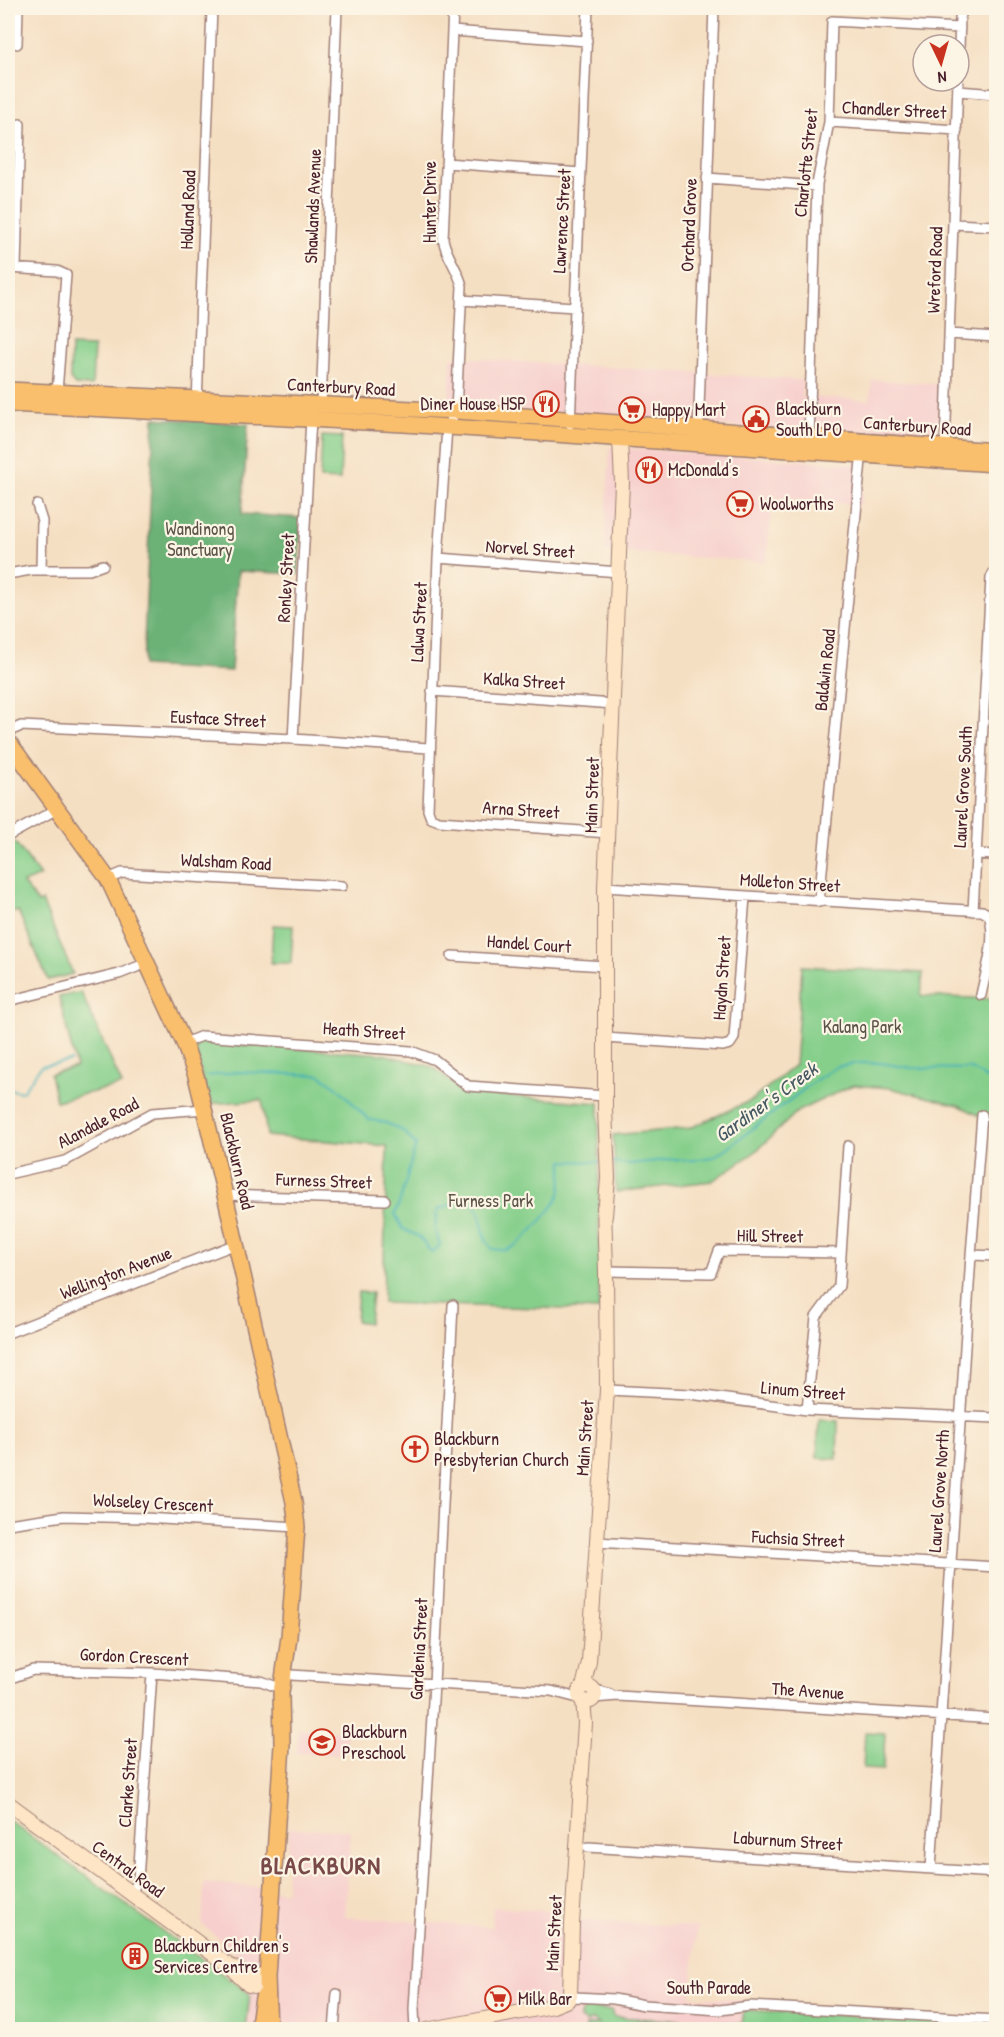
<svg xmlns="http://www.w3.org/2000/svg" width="1004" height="2037" font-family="'Patrick Hand',sans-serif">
<rect width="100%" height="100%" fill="#fcf5e5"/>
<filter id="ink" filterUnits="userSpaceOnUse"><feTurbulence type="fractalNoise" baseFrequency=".0167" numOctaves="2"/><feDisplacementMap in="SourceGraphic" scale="12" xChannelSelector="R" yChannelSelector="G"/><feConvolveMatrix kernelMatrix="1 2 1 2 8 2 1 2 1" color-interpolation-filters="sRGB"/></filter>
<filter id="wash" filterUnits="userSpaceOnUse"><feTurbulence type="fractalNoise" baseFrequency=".008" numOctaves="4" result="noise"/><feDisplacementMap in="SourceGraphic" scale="24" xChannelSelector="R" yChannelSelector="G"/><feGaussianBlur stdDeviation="1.35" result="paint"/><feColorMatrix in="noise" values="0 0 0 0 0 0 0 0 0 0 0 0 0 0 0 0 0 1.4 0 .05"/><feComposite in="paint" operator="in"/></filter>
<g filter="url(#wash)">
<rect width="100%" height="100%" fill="#f5dfc2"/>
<path fill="#f7d0cd" d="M451,357L803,380L802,397L870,400L872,380L941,384L937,443L449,404Z
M610,447L865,465L861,505L773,498L766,562L604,551Z
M298,1729L347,1732L345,1755L297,1753Z
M289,1828L351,1830L345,1917L492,1927L493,1907L561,1912V1919L697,1927L691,1997L744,2000L741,2030L246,2029L253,1967L202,1925L204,1883L262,1887L286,1892Z"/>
<path fill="#86cf8b" stroke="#68775b" stroke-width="1.5" d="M71,346L94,347L92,386L75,385L70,379Z
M322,436L342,437L340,480L320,479Z
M15,842L40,876L23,883L38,903L42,901L73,974L48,980L18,911L8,914V847Z
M273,925L293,926L291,963H271Z
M802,966L923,973L921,996L996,999V1124L958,1105L890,1088L853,1085L798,1111L755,1152L712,1181L616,1192L613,1135L690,1128L752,1100L795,1065Z
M81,992L122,1085L56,1101L50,1074L76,1067L59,997Z
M200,1042L383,1054L433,1067L464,1093L599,1103V1310L383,1303L387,1146L267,1136L262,1100L208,1104L195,1048Z
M358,1292L372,1293L369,1323L356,1321Z
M819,1420L838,1421L837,1459L817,1458Z
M865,1732L885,1733L883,1770L863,1769Z
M8,1820L250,1994L246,2029H8Z
M585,2008L612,2010V2014L614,2017L742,2024L744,2010L996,2024V2029L586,2030V2026L599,2024L593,2020L586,2023L580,2019V2015Z"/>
<path fill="#6cb277" stroke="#5b6851" stroke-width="1.5" d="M154,418L248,424L242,514L301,518L298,574L238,571L231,671L143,666Z"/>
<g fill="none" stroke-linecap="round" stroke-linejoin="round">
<path stroke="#3fb0b7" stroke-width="2" d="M207,1076L236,1072L320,1075L337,1087L368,1119L386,1123L403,1131L416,1145C408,1168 405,1192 395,1214L403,1229L418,1236L432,1253L440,1245L435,1230L437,1210L467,1198C481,1206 481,1222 485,1237C486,1241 490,1245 492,1249C496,1249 502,1251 506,1250C520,1247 560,1203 561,1189C562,1180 562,1171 563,1161L603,1162
M8,1089L22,1092L41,1066L71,1061
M612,1162L630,1164L676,1159L688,1161L713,1157L726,1149L816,1080L836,1067L858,1063H880L912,1068L971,1069L986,1078L996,1080"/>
</g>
</g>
<g filter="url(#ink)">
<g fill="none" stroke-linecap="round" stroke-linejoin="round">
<g stroke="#a07f76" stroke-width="12">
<path id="street" d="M453,8L443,239C446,256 458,269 462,286L456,411L447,427L438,558L428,810L431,818L439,821L609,833
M452,31L587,41
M17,44L18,8
M959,47L960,18L963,8
M958,91L996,94
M829,122L957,130
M446,163L581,173
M707,178L817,186
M953,224L996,226
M8,268L57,271L66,275L57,392L59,396
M16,268L20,124
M461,300L575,307
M949,334L996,337
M197,404L212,8
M321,405L337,8
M570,424L588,8
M698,434L714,8
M809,438L817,184L829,122L832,21L960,28
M945,450L958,81
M37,505L42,521L41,570
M438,558L619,572
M8,574L31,570H89L103,565
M432,691L614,704
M8,732L21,726L293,739L429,748
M293,739L311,419
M8,836L57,809
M976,854L996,855
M108,879L122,873L342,886
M605,887L982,911L989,915C997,939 986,970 981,995
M819,902L862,450
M973,911L991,578L996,568
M452,956L604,966
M8,1001L119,974L147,963
M605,1038L723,1046L730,1044L734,1038L745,897
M184,1043L202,1036L411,1051L435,1060L468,1086L605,1096
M8,1174L65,1161L152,1113L205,1109
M225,1195L385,1200
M971,1255L996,1256
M606,1271L711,1273L719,1251L841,1253
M8,1333L236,1244
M607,1390L690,1394L807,1410L996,1418
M807,1410L816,1317L839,1286L848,1146
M8,1524L64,1516L144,1518L297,1527
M597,1542L996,1567
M291,1675L551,1691L582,1699
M8,1679L33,1670L152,1673L261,1681L277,1687L281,1693
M593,1689L610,1694
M593,1698L618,1696L996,1719
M588,1847L996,1873
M931,1869L971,1255L982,1115
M131,1893L138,1880L152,1673
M568,2000L575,1997L614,1999L644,2005L720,2010L750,2006L996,2020
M334,2030L337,1994
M415,2030L414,2009L434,1684L453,1305"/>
</g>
<g stroke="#a07f76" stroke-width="16">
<path id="secondary" d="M605,1216L608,1178L605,1109V887L622,483L620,439
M579 1694a8 8 0 1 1 16 0a8 8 0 1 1-16 0Z
M583,1687L589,1662L607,1390L606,1271L604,1207
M8,1803L228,1965L244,1973L267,1977
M236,1973L249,1985L264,1988
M426,2030L553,2006L568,2000L570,1995L572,1924L585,1723L583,1700"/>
</g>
<g stroke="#a07f76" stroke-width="18">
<path id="primary" d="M8,390L456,411L996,451
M8,404L404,424L996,464
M8,741L108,879L184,1043L196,1076L225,1195L294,1502L297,1527L289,1637L281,1693L282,1745L267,1977L269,2030
M258,2030L263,1997"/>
</g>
<use href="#street" stroke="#fff" stroke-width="9"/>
<use href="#secondary" stroke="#fde5c5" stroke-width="14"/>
<use href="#primary" stroke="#f9bf6d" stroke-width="15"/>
</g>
</g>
<defs>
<g id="restaurant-ring" transform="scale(1.35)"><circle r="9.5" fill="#fcf5e5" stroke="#c8321e" stroke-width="1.5"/><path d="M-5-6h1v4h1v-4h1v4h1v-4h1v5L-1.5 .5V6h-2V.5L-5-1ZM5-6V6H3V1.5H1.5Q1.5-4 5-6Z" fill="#c8321e"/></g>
<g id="supermarket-ring" transform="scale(1.35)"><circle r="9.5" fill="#fcf5e5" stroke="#c8321e" stroke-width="1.5"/><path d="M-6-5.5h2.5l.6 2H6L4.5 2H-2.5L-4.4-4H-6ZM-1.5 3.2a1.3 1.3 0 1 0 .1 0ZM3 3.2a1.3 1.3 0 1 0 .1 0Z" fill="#c8321e"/></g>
<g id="civic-ring" transform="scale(1.35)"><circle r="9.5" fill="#fcf5e5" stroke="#c8321e" stroke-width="1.5"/><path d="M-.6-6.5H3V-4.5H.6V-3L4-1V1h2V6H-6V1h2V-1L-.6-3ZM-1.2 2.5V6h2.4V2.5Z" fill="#c8321e"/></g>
<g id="church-ring" transform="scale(1.35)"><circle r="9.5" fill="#fcf5e5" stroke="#c8321e" stroke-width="1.5"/><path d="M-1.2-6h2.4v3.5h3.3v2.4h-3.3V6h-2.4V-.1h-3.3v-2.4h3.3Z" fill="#c8321e"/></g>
<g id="school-ring" transform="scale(1.35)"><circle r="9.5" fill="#fcf5e5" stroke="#c8321e" stroke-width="1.5"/><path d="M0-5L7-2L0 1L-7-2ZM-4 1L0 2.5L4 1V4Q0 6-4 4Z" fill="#c8321e"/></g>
<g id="building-ring" transform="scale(1.35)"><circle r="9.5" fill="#fcf5e5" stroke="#c8321e" stroke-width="1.5"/><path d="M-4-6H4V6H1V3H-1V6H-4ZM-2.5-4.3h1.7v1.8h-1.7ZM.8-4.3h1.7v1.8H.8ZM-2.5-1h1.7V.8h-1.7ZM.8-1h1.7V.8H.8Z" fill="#c8321e"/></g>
</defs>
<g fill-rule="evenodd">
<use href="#restaurant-ring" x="546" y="404"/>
<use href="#supermarket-ring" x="632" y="410"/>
<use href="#civic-ring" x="756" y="419"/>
<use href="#restaurant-ring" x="649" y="470"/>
<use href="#supermarket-ring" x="740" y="504"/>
<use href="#church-ring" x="415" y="1449"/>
<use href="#school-ring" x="322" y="1742"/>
<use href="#building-ring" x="135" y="1956"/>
<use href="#supermarket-ring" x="498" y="1999"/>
</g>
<g text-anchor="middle" stroke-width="4.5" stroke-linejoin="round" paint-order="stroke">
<g font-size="18" fill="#4a1f2b" stroke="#fcf5e5">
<text transform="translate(894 110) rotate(3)" y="6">Chandler Street</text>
<text transform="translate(806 163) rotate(-84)" y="6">Charlotte Street</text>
<text transform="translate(430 202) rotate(-90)" y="6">Hunter Drive</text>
<text transform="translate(313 206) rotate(-88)" y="6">Shawlands Avenue</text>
<text transform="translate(188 210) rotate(-88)" y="6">Holland Road</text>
<text transform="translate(562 221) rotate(-87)" y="6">Lawrence Street</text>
<text transform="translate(689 225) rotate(-88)" y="6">Orchard Grove</text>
<text transform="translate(935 270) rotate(-88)" y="6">Wreford Road</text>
<text transform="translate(341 387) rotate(3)" y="6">Canterbury Road</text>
<text transform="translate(917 426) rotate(4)" y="6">Canterbury Road</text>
<text transform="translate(530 549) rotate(4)" y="6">Norvel Street</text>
<text transform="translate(286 578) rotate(-87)" y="6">Ronley Street</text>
<text transform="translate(419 622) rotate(-87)" y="6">Lalwa Street</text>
<text transform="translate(825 670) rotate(-84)" y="6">Baldwin Road</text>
<text transform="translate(524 681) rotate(4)" y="6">Kalka Street</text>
<text transform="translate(218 719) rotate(3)" y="6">Eustace Street</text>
<text transform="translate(963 787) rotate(-87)" y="6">Laurel Grove South</text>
<text transform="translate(592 795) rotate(-88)" y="6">Main Street</text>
<text transform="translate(521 810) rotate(4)" y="6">Arna Street</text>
<text transform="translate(226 862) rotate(3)" y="6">Walsham Road</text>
<text transform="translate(790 883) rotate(4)" y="6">Molleton Street</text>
<text transform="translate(529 944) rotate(4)" y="6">Handel Court</text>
<text transform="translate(722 978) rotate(-86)" y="6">Haydn Street</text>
<text transform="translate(364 1031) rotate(4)" y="6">Heath Street</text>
<text transform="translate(98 1123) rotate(-28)" y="6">Alandale Road</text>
<text transform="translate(237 1161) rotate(77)" y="6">Blackburn Road</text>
<text transform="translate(324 1181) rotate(2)" y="6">Furness Street</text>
<text transform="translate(770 1236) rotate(1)" y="6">Hill Street</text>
<text transform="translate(116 1273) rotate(-21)" y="6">Wellington Avenue</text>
<text transform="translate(803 1391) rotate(5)" y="6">Linum Street</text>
<text transform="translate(585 1438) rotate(-86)" y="6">Main Street</text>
<text transform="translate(939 1491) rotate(-86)" y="6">Laurel Grove North</text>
<text transform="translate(153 1503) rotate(3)" y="6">Wolseley Crescent</text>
<text transform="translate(798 1539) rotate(3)" y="6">Fuchsia Street</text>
<text transform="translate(419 1649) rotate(-87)" y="6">Gardenia Street</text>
<text transform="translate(134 1657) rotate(3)" y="6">Gordon Crescent</text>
<text transform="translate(808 1691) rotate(4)" y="6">The Avenue</text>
<text transform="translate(128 1783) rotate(-86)" y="6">Clarke Street</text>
<text transform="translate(788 1841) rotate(4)" y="6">Laburnum Street</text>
<text transform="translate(128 1869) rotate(36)" y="6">Central Road</text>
<text transform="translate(554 1933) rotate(-87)" y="6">Main Street</text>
<text x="709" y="1994">South Parade</text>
</g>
<g font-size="18" fill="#4a1f2b" stroke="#fcf5e5" text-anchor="start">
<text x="526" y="410" text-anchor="end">Diner House HSP</text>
<text x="776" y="415">Blackburn<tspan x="776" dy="21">South LPO</tspan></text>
<text x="652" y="416">Happy Mart</text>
<text x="668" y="476">McDonald's</text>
<text x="760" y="510">Woolworths</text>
<text x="434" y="1445">Blackburn<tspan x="434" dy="21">Presbyterian Church</tspan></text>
<text x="342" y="1738">Blackburn<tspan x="342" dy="21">Preschool</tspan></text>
<text x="154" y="1952">Blackburn Children's<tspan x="154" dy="21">Services Centre</tspan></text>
<text x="518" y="2005">Milk Bar</text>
</g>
<g font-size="18" fill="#5c5448" stroke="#fcf5e5">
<text x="200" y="535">Wandinong<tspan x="200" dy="21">Sanctuary</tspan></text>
<text x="862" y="1033">Kalang Park</text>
<text x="491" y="1207">Furness Park</text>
</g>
<g font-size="20" font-style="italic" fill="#465963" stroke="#fcf5e5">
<text transform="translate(766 1102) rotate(-36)" y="7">Gardiner's Creek</text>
</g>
<g font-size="24" font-weight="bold" letter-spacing="1.5" fill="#7a4949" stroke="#fcf5e5">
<text x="321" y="1874">BLACKBURN</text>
</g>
</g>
<rect width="1004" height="2037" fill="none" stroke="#fcf5e5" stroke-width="30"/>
<g transform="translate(941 63) rotate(175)"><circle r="28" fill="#fcf5e5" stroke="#b59f9b" stroke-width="1.5"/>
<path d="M0-4.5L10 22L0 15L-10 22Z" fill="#c8321e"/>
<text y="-9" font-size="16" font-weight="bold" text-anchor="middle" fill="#4a1f2b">N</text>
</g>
</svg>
